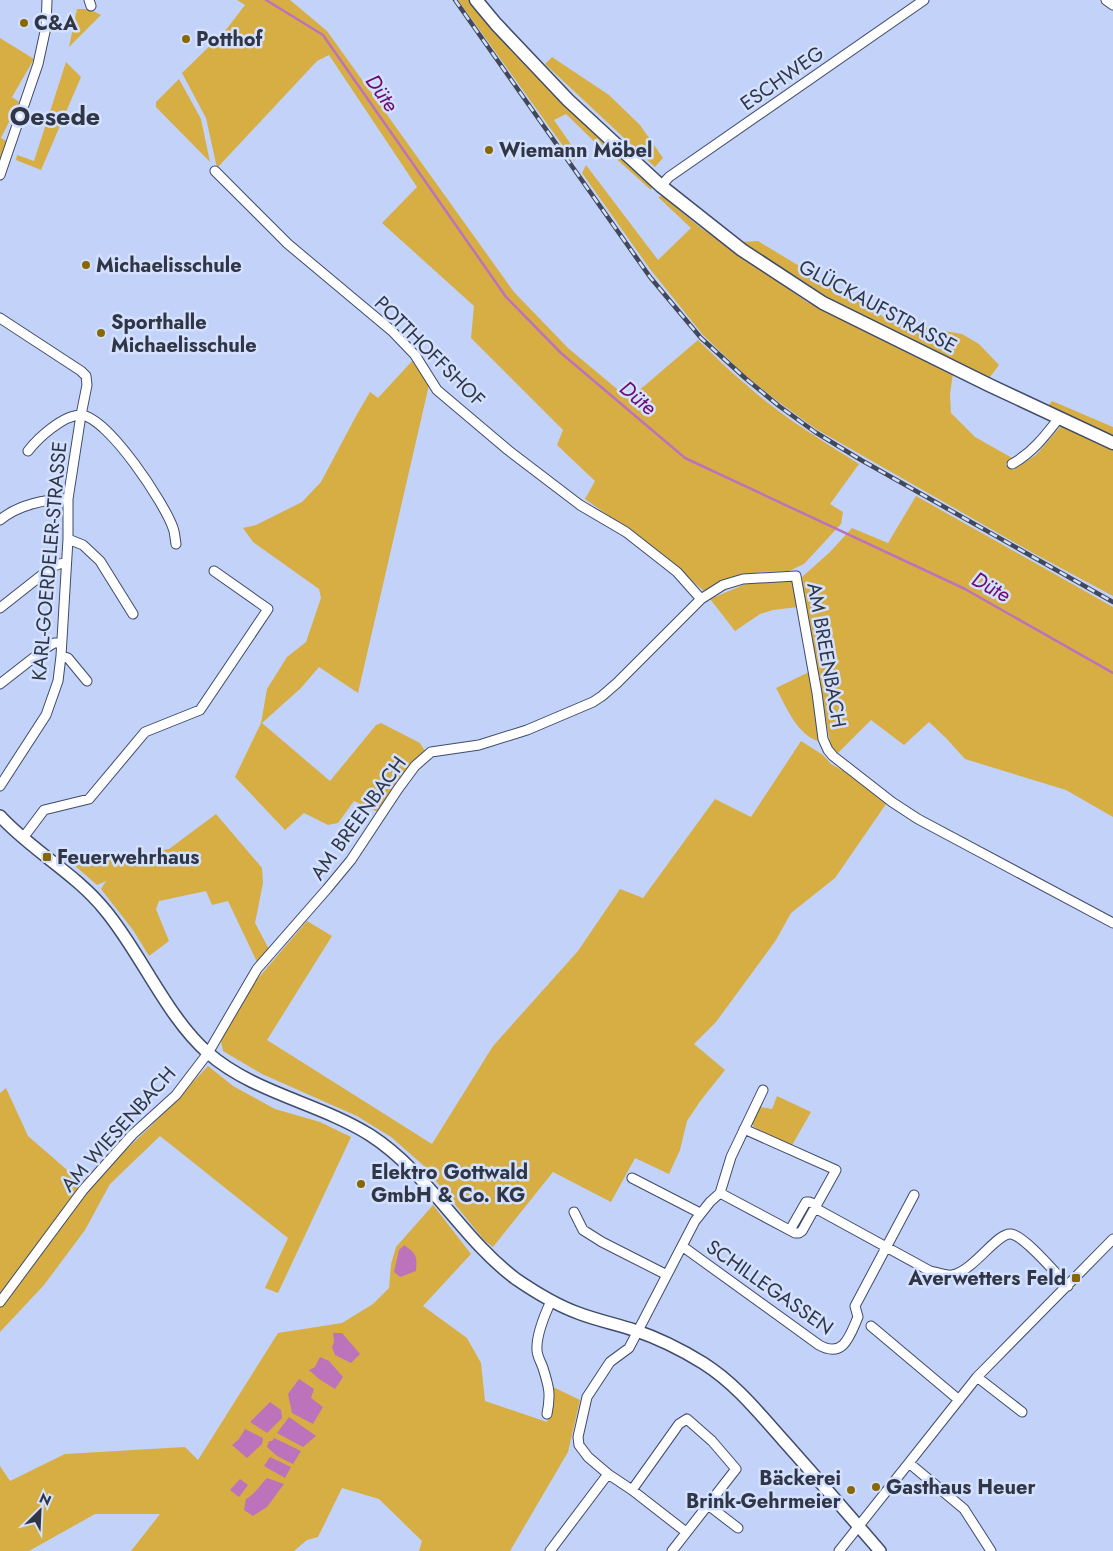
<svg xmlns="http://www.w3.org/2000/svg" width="1113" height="1551" font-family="Jost,sans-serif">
<rect width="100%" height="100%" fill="#c3d2f8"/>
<path fill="#d7ae43" d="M237,0H290L327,31L514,292L568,348L629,399L698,340C713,354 727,369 743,382C778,414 819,439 859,464L830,504L843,512L841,524L804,564L789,571L760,572L726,580L704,591L643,540L585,499L595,481L557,445L563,430L471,338L474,306L382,223L417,187L329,55L317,61L217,168L206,118L182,73L225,31L245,5Z
M458,0H471L564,104L652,187L651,190L602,146L600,147L566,114L554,120L579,156L574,161Z
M77,9H89L101,15L69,47Z
M0,38L34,59L12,97L19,102L1,138L7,141L0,162Z
M552,57L609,95L640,125L663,158L655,167L545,64Z
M66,62L81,77L41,170L16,160L17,155L34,161Z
M179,79L201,119L210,162L156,107V102Z
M586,165L658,260L691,228L658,197L662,196L701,228L807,302L953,373L950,394L951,413L975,437L1014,459L1005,464L1013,470L1036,455L1061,426L1113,449V596L1033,553L816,429L780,403L746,376L703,335L650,269L582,173Z
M758,241L892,322L962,334L979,344L999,365L990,377L989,385L835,304L741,242Z
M413,360L429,385L358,693L319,667L301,688L262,723L330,781L376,725L381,723L420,743L425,751L380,813L354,801L338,823L328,825L304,813L285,830L235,777L261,723L267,689L287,657L306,642L321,598L319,589L253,542L243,528L256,525L302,502L321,482L356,416L370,392L378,398Z
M1052,401L1113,427V435L1048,406Z
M916,496L1113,607V817L1066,790L965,759L946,738L929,722L904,745L871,720L837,754L831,747L804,606L802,577L830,552L852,528L888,543Z
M795,579L798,607L773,610L760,614L735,631L710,599L748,583L786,582Z
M809,672L817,727L821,742C797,736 787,708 776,688Z
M801,741L823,755L831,764L854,777L886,804L835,878L791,913L776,940L716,1022L694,1044L725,1070L701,1100L687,1121L680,1150L669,1174L635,1158L611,1202L553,1172L493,1247L484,1240L423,1165L391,1137L357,1116L262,1074L223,1051L220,1037L248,990L307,921L332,936L267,1040L432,1144L493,1046L578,951L620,889L643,898L715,799L751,817Z
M216,814L262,868L263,883L255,923L270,951L257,962L228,901L212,905L206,891L159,901L156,909L169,941L149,956L133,930L101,889L106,881L97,885L73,864L169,849Z
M208,1066L233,1086L275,1109L320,1122L351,1137L278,1293L265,1288L288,1238L160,1136L110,1184L85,1230L44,1285L0,1332V1093L6,1088L28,1136L89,1189L113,1162L149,1128Z
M777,1096L811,1112L791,1147L754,1127L752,1123L760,1107L772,1109Z
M433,1205L471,1254L423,1306L467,1338L481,1363L485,1401L547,1422L553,1405V1387L580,1400L568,1452L510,1551H419L422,1541L379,1499L342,1488L318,1537L307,1540L294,1551H131L160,1514H95L29,1551H0V1466L10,1481L65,1454L185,1447L198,1460L278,1333L342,1323L373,1304L389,1288L391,1264L396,1247Z"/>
<path fill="#bd72bc" d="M404,1245C417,1254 417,1256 416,1271L400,1277L394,1272L399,1250Z
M333,1333H342L360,1354L351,1363L335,1355L332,1347L334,1342Z
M320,1357L329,1361L343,1377L335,1389L319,1379L309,1370L315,1367Z
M299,1379L314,1389L311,1398L323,1407L313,1424L292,1413L288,1394Z
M270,1402L281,1410L282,1418L267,1433L250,1422Z
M289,1417L316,1436L303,1447L277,1433Z
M245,1429L263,1438L262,1444L247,1458L232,1445L239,1439Z
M274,1438L301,1451L293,1464L277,1456L267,1447L269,1441H272Z
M270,1457L291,1467L285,1478L264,1466Z
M267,1478L284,1484L267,1507L253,1516L244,1510L246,1499C255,1494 260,1485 267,1478Z
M240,1479L248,1485L239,1497L230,1490Z"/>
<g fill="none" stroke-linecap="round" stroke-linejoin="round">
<path stroke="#bd72bc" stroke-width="2.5" d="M266,0L323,35L506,297L561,353L685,458L965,589L1113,673"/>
<g stroke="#3f4b6a" stroke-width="11">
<path id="minor" d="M89,0L91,6
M1106,0L1113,5
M215,171L288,244L392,331L415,355L437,390L508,450L580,505L626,532L677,572L701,599
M0,175L38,64L46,27L47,0
M661,186L669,177L924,0
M0,318L81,371L86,376L87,385L81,415L68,499V539L61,656L58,681L46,715L0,786
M28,451C38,438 63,415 81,415C108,417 165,504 173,528C175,533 175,539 176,544
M1012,464C1032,453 1045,436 1059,418
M0,520C18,505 45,499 68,499
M68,539L83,545L100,561L133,614
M0,608L52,567L59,564L66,563
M61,656L68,658L87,681
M0,684L46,648L54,643H61
M23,838L44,810L89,799L145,732L200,710L268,609L214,571
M632,1178L700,1213
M720,1193L731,1157L763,1090
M815,1208L930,1271C936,1272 946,1276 952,1275C974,1271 997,1232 1011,1234C1025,1236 1057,1275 1068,1286
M574,1212L583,1230L602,1242L667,1275
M790,1230L806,1202H809L817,1205
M682,1246L819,1345C844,1359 850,1335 858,1317L855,1306L914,1195
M0,1302L83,1190L132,1135L176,1095L208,1053L257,969L327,889L351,860L398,789L415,766L431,752L479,745L527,730L593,702L602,696L617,683L701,599L723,585L743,579L796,576L817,693L823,739L828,750L833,756L892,802L918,819L1113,923
M871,1326L959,1400
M977,1377L1022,1412
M547,1414C551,1394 549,1387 543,1368C541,1362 537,1356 537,1350C536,1335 545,1314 551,1301
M909,1463L964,1509L991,1551
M632,1490L679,1424L687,1419L712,1441L736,1469L672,1551
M708,1505L738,1528
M686,1532L632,1490L608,1474L588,1457L579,1445L578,1437L587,1397L610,1362L629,1348L695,1221L710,1202L720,1193L795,1233H799L802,1231L836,1170L744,1129
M550,1551L608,1474
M839,1551L977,1377L1113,1239"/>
</g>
<g stroke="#3f4b6a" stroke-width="14">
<path id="tertiary" d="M0,816C32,851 75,873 105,910C141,953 166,1016 208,1053C254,1093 319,1103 370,1135C429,1173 461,1238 516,1279C535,1292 556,1305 578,1313C596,1320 616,1324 634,1330C658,1338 682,1350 703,1363C735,1383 759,1413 783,1440C816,1477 848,1514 880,1551"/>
</g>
<g stroke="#3f4b6a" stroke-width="15">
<path id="secondary" d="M476,0L496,24L568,100L661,186L742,250L823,303L989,385L1113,443"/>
</g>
<use href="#minor" stroke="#fff" stroke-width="9"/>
<use href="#tertiary" stroke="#fff" stroke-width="11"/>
<use href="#secondary" stroke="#fff" stroke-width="12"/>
<g stroke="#41485a" stroke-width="4.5">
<path id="rail" d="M455,0L650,277L701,338L745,378L779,406L815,432L861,460L1113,602"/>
</g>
<use href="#rail" stroke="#d3e0fe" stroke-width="2.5" stroke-dasharray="8" stroke-linecap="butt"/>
</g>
<g fill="#876803" stroke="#d3e0fe" stroke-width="2">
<circle cx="24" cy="23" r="5"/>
<circle cx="186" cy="39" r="5"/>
<circle cx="489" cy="150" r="5"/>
<circle cx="86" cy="265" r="5"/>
<circle cx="101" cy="333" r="5"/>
<rect x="42" y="852" width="10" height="10" rx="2.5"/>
<circle cx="361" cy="1184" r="5"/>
<rect x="1071" y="1273" width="10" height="10" rx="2.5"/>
<circle cx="876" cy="1487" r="5"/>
<circle cx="851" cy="1490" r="5"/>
</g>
<g text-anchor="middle" stroke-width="5" stroke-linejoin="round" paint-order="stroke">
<g font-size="20" font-weight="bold" fill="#303645" stroke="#d3e0fe" text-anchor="start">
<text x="34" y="30">C&amp;A</text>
<text x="196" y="46">Potthof</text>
<text x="499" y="157">Wiemann Möbel</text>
<text x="96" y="272">Michaelisschule</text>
<text x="111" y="329">Sporthalle<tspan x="111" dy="23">Michaelisschule</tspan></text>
<text x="57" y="864">Feuerwehrhaus</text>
<text x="371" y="1179">Elektro Gottwald<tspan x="371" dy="23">GmbH &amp; Co. KG</tspan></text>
<text x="1066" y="1285" text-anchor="end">Averwetters Feld</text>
<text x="841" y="1485" text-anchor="end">Bäckerei<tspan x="841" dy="23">Brink-Gehrmeier</tspan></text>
<text x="886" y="1494">Gasthaus Heuer</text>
</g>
<g font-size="20" fill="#303645" stroke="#d3e0fe">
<text transform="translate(782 78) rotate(-35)" y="7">ESCHWEG</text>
<text transform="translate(878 306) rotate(28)" y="7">GLÜCKAUFSTRASSE</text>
<text transform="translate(430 351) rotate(45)" y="7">POTTHOFFSHOF</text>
<text transform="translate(49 561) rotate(-85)" y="7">KARL-GOERDELER-STRASSE</text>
<text transform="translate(827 655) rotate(80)" y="7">AM BREENBACH</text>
<text transform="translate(358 818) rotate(-54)" y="7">AM BREENBACH</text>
<text transform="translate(118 1129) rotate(-48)" y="7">AM WIESENBACH</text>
<text transform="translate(770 1287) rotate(35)" y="7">SCHILLEGASSEN</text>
</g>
<g font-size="21" font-style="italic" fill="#6c0b6d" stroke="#d3e0fe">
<text transform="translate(382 93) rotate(55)" y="7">Düte</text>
<text transform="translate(638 398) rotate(40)" y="7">Düte</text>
<text transform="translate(991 587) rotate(29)" y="7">Düte</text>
</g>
<g font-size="25" font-weight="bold" fill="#303645" stroke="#d3e0fe">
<text x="55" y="125">Oesede</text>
</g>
</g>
<g transform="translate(40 1511) rotate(24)" stroke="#d3e0fe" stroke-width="4" paint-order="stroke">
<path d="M0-4L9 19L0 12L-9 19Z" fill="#303645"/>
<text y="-8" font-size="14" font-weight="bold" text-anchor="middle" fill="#303645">N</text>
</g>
</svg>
